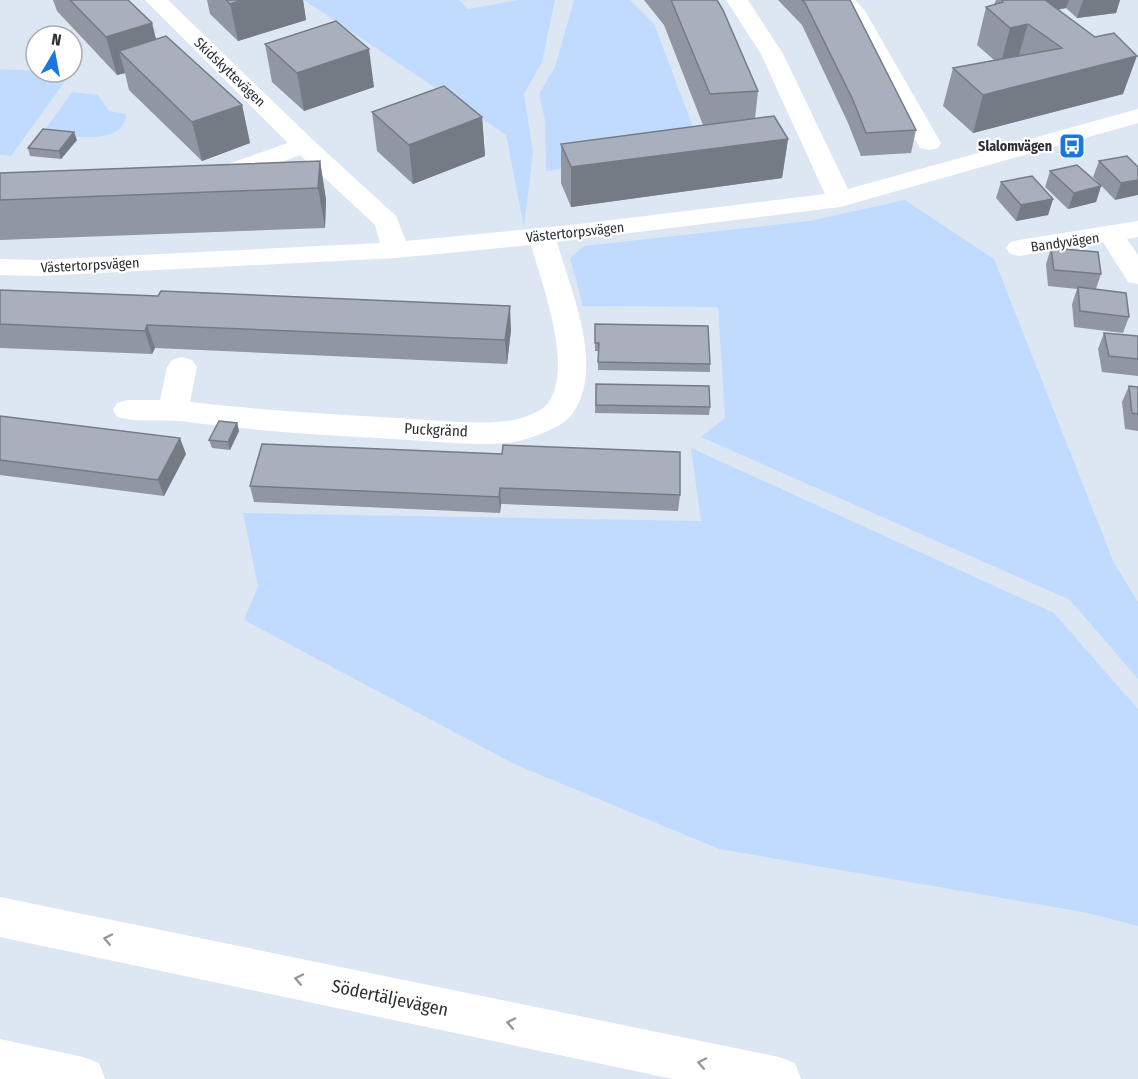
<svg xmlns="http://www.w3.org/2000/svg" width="1138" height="1079" font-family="'Fira Sans Condensed',sans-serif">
<rect width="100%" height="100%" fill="#dde7f3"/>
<path fill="#c0dbff" d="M304,0H459L468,9L519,0H555L542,62L524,94L533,153L524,227L506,135Z
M574,0H630L654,24L701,148L546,171L545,120L539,94L555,67Z
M0,69L71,73L11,156L0,155Z
M72,92L98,95L109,111L126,114C125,148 66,135 42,134Z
M905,200L994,259L1114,563L1138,602V679L1070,600L701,437L725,418L718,307L583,306L570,258L584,246L809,221Z
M691,448L1054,613L1138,709V926L1088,913L719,849L514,764L244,620L258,586L243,513L701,521Z"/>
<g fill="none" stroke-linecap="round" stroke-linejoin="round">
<path fill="#fff" fill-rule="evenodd" d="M145,0H168L313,140L396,216L406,241L571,225L825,194L761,54L726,0H748L783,54L848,189L1138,109V123L840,207L557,242C571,292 605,366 573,413C564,428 525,441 508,443C471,446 432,441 394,439C323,435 252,431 181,421C160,419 138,423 117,417L113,410L117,403L128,400H160L167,367L172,360L182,357L192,360L197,367L190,402C259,410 328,414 398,418C434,420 471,425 507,421C519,420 541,413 548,403C574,368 542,284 531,245L396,258L40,276L0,275V259L40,260L380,243L375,225L300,155C269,166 232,187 199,178L196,173L199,168L225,165L288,143Z
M833,0H855L865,11L941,143L938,148L929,150L920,148L847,18Z
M1138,221V237L1127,239L1138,255V284L1128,282L1103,242L1019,256L1010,254L1006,248L1010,242L1019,240Z"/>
<path fill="#fff" fill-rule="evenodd" d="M0,897L779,1057L795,1063L801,1079H673L0,937Z
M0,1039L83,1057L99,1063L105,1079H0Z"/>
</g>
<path fill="#9097a2" d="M53,0H128L152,23L156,39L242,105L250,143L202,161L129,90L125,73L117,75L57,11Z
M207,0H303L306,20L238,41L210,14Z
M644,0H717L758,91L755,119L788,139L782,178L571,207L561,183V144L703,125L664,25Z
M778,0H850L916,130L911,153L861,156L848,123L802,25Z
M996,0H1120L1116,13L1077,18L1066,8L1058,10L1123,94L973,133L943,106L953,68L994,60L977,45L986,7L994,5Z
M265,44L374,87L304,111L272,82Z
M372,112L482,117L485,156L413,184L377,151Z
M77,140L61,159L30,156L28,148Z
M320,161L326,200L325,228L0,240V173Z
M1099,161L1138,167L1115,200L1093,177Z
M1050,171L1101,186L1096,202L1068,209L1045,187Z
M1001,182L1053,199L1048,215L1016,221L996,198Z
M1051,248L1101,274L1096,289L1129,317L1123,333L1074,327L1072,304L1077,289L1048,286L1046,264Z
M0,290L511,330L507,364L155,348L152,354L0,348Z
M595,324L710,364V372L598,370V351H595Z
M1104,333L1138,336V376L1102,372L1098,349Z
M596,384L710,407L709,415L595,413Z
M1129,386L1138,387V431L1125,429L1122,402Z
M0,416L186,454L164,496L0,475Z
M237,423L239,431L230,450L212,448L209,440Z
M262,444L680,495L678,511L501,504L500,513L254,502L250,486Z"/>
<path fill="#757b84" d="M242,0H303L306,20L238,41L230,4Z
M1046,0H1069L1066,8L1043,12Z
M1083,0H1120L1116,13L1077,18Z
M152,23L161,61L119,51L125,73L117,75L106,37Z
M1028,24L1017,62L1000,66L1010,28Z
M369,49L374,87L304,111L297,73Z
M1137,56L1123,94L973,133L983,95Z
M242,105L250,143L202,161L192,122Z
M482,117L485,156L413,184L409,145Z
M74,132L77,140L61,159L59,151Z
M788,139L782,178L571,207V167Z
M320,161L326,200L325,228L318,188Z
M1138,180V195L1115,200L1121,183Z
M1101,186L1096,202L1068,209L1074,193Z
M1053,199L1048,215L1016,221L1021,205Z
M510,306L511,330L507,364L505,340Z
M147,325L155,348L152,354L145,331Z
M237,423L239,431L230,450L228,442Z
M180,438L186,454L164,496L158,480Z
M500,488L501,504L500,513L499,497Z"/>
<path fill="#a7b0bc" stroke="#757b84" stroke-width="1.5" d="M70,0H128L152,23L106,37Z
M226,0H242L230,4Z
M671,0H717L723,10L758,91L710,94Z
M802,0H850L916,130L866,133L853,100L805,3Z
M1002,0H1045L1095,37L1114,33L1137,56L983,95L953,68L1062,48L1028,24L1010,28L986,7L1003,2Z
M336,21L369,49L297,73L265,44Z
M166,36L242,105L192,122L119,51Z
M444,86L482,117L409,145L372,112Z
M774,116L788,139L571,167L561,144Z
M43,129L74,132L59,151L28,148Z
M1127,156L1138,167V180L1121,183L1099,161Z
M320,161L318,188L0,200V173Z
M1077,165L1101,186L1074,193L1050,171Z
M1032,176L1053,199L1021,205L1001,182Z
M1051,248L1098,252L1101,274L1054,270Z
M1078,287L1126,293L1129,317L1080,311Z
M0,290L158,296L161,291L510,306L505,340L147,325L145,331L0,324Z
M595,324L708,326L710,364L598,362L599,343H595Z
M1104,333L1138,336V359L1109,356Z
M596,384L709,386L710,407L596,405Z
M1129,386L1138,387V414L1132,413Z
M0,416L180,438L158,480L0,460Z
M219,421L237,423L228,442L209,440Z
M262,444L502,454L503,445L680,452V495L500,488L499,497L250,486Z"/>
<defs><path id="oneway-chevron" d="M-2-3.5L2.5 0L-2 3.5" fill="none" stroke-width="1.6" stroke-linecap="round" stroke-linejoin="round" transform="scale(1.5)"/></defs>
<g stroke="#95979a">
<use href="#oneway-chevron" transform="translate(108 939) rotate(-168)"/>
<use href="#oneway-chevron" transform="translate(299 979) rotate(-168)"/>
<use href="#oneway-chevron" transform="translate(511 1023) rotate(-168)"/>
<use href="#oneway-chevron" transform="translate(702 1063) rotate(-168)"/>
</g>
<defs>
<g id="bus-square" transform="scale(1.35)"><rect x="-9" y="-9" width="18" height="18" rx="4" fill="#1a77e0" stroke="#fff"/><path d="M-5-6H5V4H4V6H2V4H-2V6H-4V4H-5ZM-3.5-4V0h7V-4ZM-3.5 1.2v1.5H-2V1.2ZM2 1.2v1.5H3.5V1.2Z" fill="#fff"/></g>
</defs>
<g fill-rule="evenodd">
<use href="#bus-square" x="1072" y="146"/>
</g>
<g text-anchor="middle" stroke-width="4.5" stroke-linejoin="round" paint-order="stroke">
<g font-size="14" fill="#2b2f34" stroke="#fff">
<text transform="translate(230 72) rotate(44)" y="5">Skidskyttevägen</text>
<text transform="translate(575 232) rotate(-6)" y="5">Västertorpsvägen</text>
<text transform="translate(1065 242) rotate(-8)" y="5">Bandyvägen</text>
<text transform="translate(90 265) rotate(-3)" y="5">Västertorpsvägen</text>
</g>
<g font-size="14" font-weight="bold" fill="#2b2f34" stroke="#fff" text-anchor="end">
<text x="1052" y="151">Slalomvägen</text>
</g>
<g font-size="15" fill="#2b2f34" stroke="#fff">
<text transform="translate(436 430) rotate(3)" y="5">Puckgränd</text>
</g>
<g font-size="18" fill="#2b2f34" stroke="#fff">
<text transform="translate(390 998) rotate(12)" y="6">Södertäljevägen</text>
</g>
</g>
<g transform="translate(54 54) rotate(10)"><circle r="28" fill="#ffffff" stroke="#aaacae" stroke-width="1.5"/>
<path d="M0-4.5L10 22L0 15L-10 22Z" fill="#1a77e0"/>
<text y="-9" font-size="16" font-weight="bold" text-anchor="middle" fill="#2b2f34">N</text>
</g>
</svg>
